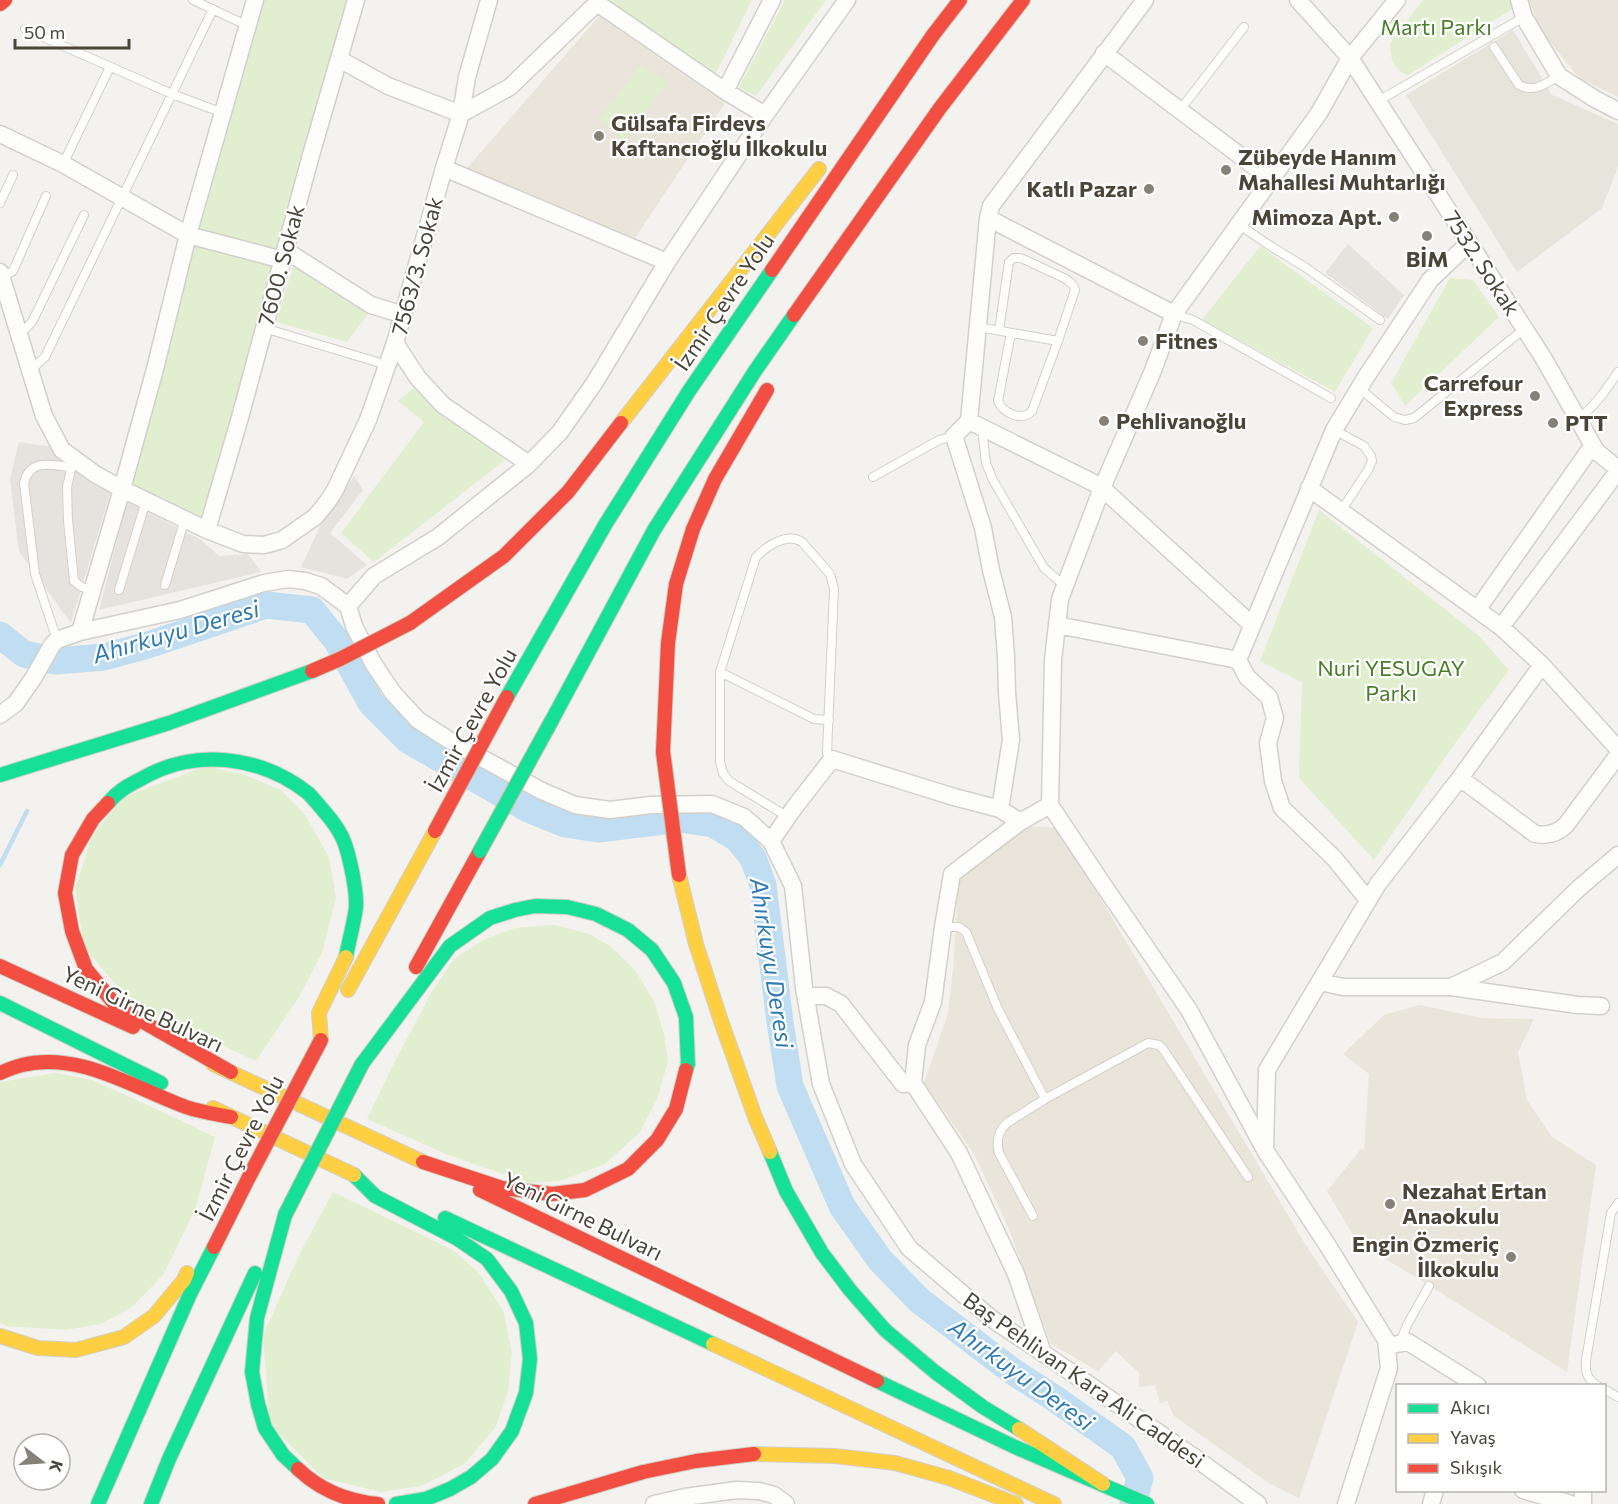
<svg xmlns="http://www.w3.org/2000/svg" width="1618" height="1504" font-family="Commissioner,sans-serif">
<rect width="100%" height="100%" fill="#f4f2ee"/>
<path fill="#e7e4dc" d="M1513,30L1552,95L1618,124V167L1602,208L1517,272L1406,95Z"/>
<path fill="#eae5da" d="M1529,0H1618V97L1579,78L1539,28Z
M599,16L725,103L635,238L467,168Z
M1028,826L1059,828L1305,1244L1358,1322L1299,1498L1270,1484L1174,1416L1167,1401L1160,1403L1155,1385L1139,1387V1373L1116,1351L1098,1371L1051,1344L1009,1229L974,1154L924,1083L948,1013L953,969L959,872Z
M1419,1005L1482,1018L1534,1019L1518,1052L1527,1100L1552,1137L1596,1165L1567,1372L1422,1281L1357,1242L1327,1191L1361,1149L1364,1150L1369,1074L1343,1054L1384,1015Z"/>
<path fill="#e1eecf" d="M255,0H353L206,521L120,482Z
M605,0H752L713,79Z
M785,0H826L756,96L739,87Z
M1423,0H1512L1515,7L1408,75C1393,70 1390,57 1390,43Z
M641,65L668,83L624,140L599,119Z
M1260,246L1373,328L1335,392L1202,320Z
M296,257L368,314L347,342L276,322Z
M1450,278L1473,280L1499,317L1405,406L1391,383Z
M414,388L505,460L374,562L341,533L424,422L398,401Z
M1319,510L1479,636L1509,670L1463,732L1374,860L1299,778L1302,682L1260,661Z
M206,766L245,775L281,790L306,816L329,857L336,898L322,953L299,997L256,1061L130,1002L84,947L75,889L92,836L124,797Z
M555,925L589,934L610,946L635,970L654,1001L664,1034L668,1062L657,1099L640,1132L605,1164L560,1181L528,1183L446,1154L367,1119L393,1065L434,988L454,959L485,939L515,928Z
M56,1073L92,1080L154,1108L215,1137L195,1210L163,1275L132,1307L101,1324L66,1330L6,1326L0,1322V1082Z
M333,1192L453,1250L478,1272L503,1310L512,1352L508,1392L495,1428L464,1464L421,1486L381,1492L323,1478L270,1425L263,1336L299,1255Z"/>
<path fill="#e6e3df" d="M1348,244L1404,295L1388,319L1325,273Z
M19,442L52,447L113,484L71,623L19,552L10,479Z
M354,476L363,490L330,533L367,565L347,579L301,567L323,520Z
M127,502L200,539L219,556L248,554L261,572L99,610Z"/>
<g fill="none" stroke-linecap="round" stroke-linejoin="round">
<path stroke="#c0ddf1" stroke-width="4.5" d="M0,865L27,811"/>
<path stroke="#c0ddf1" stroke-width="27" d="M0,635L24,654L56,661L104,657L148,645L266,605L312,610L337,641L371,703L408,740L528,809L565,824L598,829L681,819L713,824L737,838L753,858L763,885L780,1022L790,1086L842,1206L880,1260L920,1301L1012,1371L1054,1398L1123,1447L1140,1478L1133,1504"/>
<g stroke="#d2d0cb" stroke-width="10">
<path id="lane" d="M193,0L248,26
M25,29L172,94L223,113
M1494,47L1519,85C1534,93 1545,84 1559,76
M1378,101L1524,17
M1180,110L1244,27
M63,164L110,67
M0,203L13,175
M1238,224L1272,247L1305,267L1380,320
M2,277L13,271L46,196
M1174,314L1193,320L1331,398
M978,327L1058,341
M264,328L387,365
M999,330L1009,262L1014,258H1021L1066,279L1073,285L1075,290L1058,341L1032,411C1022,422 1003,413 998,401L1011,333
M20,334L32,322L84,215
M31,370L45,357L213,9
M1359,388L1394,417L1405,420L1414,418L1524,329
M1578,419C1595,406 1606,390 1618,372
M982,428L986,463L993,480L1044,568L1065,586
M1334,430L1364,446L1371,456L1372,461L1368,470L1341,511
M72,465L67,487L68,520L74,581L82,587L92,590
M873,477L939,440L954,436
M165,585L185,519
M119,590L146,501
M57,640L35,574L24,483C30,458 51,465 71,467
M720,672L814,719L829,720
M788,817L729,781L723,773L720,762V672L756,557C767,546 787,532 802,542L830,574L834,589L827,753L832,759
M943,927H959L966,932L998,1009L1045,1099
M1033,1216L999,1153C996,1141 998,1131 1007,1123L1045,1099L1148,1043L1159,1045L1163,1049L1248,1177
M1400,1343L1407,1325L1429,1286
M1598,1386C1587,1379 1585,1373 1586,1360L1611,1213L1618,1203
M1604,1389L1618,1397"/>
</g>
<g stroke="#d2d0cb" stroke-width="19">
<path id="street" d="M1145,0L991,206L988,218L969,421L1092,482L1102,488L1252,625
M1298,0L1350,58L1544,359L1596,451L1618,469
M1519,0L1524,17L1559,76L1595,99L1618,111
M597,3L725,91L765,115
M1104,53L1271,179
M339,59L388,86L461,114L444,168L395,343L418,378L443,405L529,464L560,432L595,382L667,262
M725,91L772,0
M461,114L510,87L597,3L598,0
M461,114L467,77L489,0
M0,134L63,164L188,235L283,260
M444,168L667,262L765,115L847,0
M988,218L1174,314
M285,250L371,305L404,315
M0,272L44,416L62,450L95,474L122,489L207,530L243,544L264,545L282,540L315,517L328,501L335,490L368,420L395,343
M969,421L954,436L983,528L991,570L1003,617L1006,657L1007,693L1011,740L1000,809L1020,822L1050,805
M1309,488L1501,627L1542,665L1618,749
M207,530L239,421L311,155L356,0
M348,606L374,576L438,537L529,464
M1477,610L1588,452L1596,451
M1057,625L1238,660
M1501,627L1618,471
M80,632L122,489L155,369L188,235L255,0
M0,715L16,703L34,677L52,645L57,640L80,632L180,610L264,583L288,579L305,581L321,586L348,606L354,626L373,663L393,693L418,720L449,740L542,791L575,805L610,810L651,805L712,804L744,817L771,841L793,886L804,988L821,1084L853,1164L909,1248L992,1319L1043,1353L1194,1457L1258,1504
M1460,778L1535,834C1547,836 1557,834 1566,825L1618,755
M1020,822L952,874L943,927L933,1002L917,1045L913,1083L959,1153L1016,1274L1043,1353
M771,841L794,808L832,759L954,797L1000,809
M1368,900L1334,858L1282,808L1273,781L1268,743L1275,718L1269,697L1247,677L1238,660L1334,430L1366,377L1430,280L1469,243
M1320,982L1343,987H1451L1578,1005L1601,1006
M1451,987L1503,962L1579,888L1618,855
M806,996H826L841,1004L903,1084L913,1083
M1265,1149L1267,1070L1378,884L1460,778L1542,665
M1387,1346L1408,1342L1478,1386
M1523,1490L1571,1504
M1583,1490V1504
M654,1504L685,1497L737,1490L759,1491L774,1495L786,1504
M1346,1504L1389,1368L1386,1340L1328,1246L1265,1150L1189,1010L1102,883L1050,805L1053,660L1060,599L1102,488L1152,373L1174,314L1319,113L1350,58L1397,0
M1431,1504L1435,1490"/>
</g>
<g stroke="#d3cfc5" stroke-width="16">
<path id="fast" d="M507,697L605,525L689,391L772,270
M552,720L654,530L755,371L794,315
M0,775L169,723L312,671
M108,803C118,791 127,786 141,779C194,748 259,755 308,793C313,798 318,804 323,810C331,819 341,832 345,844C350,859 357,891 356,907C354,924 349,940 346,957
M0,1003L161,1083
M362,1064L450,946L490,918L515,910L535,906L567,907L596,914L628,930L652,950L674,983L686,1017L688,1064L686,1070
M770,1152L786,1191L822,1253L850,1290L885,1330L935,1372L983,1407L1019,1429
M354,1175L375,1196L456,1238L487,1259L511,1291L526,1323L530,1359L526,1393L512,1431L492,1459L471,1477L450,1489L426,1499L396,1504
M285,1215L257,1318L252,1372L258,1404L265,1428L283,1455L298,1469
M445,1218L713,1344
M877,1381L1015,1447L1147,1504
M98,1504L190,1294L214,1247
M151,1504L169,1459L255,1273"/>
</g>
<g stroke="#d3cfc5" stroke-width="16">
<path id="slow" d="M621,423L819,169
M679,875L696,944L721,1021L755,1117L770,1152
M348,990L435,831
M321,1040L319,1013L346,957
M213,1064L423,1162
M213,1108L354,1175
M0,1336L38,1348L76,1350L124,1337L154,1316L184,1280L187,1273
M713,1344L1054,1504
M1019,1429L1103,1484
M754,1454L835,1456L895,1463L949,1478L1016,1504"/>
</g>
<g stroke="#d3cfc5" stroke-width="16">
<path id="jam" d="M0,4L5,0
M772,270L933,35L960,0
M794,315L940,108L1023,0
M410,623L504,556L568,492L621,423
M663,752L668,643L676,584L693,529L715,479L767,390
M108,803L93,819L72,855L65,893L72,931L86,969L117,1007L231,1072
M0,966L133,1027
M416,967L480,851
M0,1073C7,1070 14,1067 22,1065C79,1051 134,1088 186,1107C200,1112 216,1114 231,1117
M423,1162L502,1188L552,1194L585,1190L628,1169L657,1140L676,1109L686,1070
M480,1190L877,1381
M214,1247L250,1175
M298,1469C321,1491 347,1501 378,1504
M535,1504L643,1472L696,1461L754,1454"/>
</g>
<use href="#lane" stroke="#fdfdfc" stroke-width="8"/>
<use href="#street" stroke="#fdfdfc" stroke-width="16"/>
<use href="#fast" stroke="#16e098" stroke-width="14"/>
<use href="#slow" stroke="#ffcf43" stroke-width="14"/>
<use href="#jam" stroke="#f24e42" stroke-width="14"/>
<g stroke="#ccbfa9" stroke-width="16" stroke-linecap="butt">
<path id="fast-bridge" d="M480,851L552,720
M285,1215L362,1064"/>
</g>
<g stroke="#ccbfa9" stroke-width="16" stroke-linecap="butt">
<path id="jam-bridge" d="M312,671L340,659L410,623
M663,752L679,875
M435,831L507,697
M250,1175L321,1040"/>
</g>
<use href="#fast-bridge" stroke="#16e098" stroke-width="14"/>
<use href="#jam-bridge" stroke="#f24e42" stroke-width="14"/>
</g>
<g fill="#868178" stroke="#fff" stroke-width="2">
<circle cx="599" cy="136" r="6"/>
<circle cx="1226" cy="170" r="6"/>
<circle cx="1149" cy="189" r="6"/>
<circle cx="1394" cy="217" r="6"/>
<circle cx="1427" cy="236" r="6"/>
<circle cx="1143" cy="341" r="6"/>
<circle cx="1535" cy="396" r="6"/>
<circle cx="1104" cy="421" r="6"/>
<circle cx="1553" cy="423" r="6"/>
<circle cx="1390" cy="1204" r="6"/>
<circle cx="1511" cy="1257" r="6"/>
</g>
<g text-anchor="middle" stroke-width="4.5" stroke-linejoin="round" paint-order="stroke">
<g font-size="22" fill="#4a7f2a" stroke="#fff">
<text x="1436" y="35">Martı Parkı</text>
<text x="1391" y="676">Nuri YESUGAY<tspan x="1391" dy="25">Parkı</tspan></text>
</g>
<g font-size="22" font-weight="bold" fill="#4b4439" stroke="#fff" text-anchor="start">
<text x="611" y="131">Gülsafa Firdevs<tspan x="611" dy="25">Kaftancıoğlu İlkokulu</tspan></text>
<text x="1238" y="165">Zübeyde Hanım<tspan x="1238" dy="25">Mahallesi Muhtarlığı</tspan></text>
<text x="1137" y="197" text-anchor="end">Katlı Pazar</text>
<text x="1382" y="225" text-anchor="end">Mimoza Apt.</text>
<text x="1427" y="267" text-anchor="middle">BİM</text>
<text x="1155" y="349">Fitnes</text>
<text x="1523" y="391" text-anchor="end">Carrefour<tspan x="1523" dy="25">Express</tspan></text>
<text x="1116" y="429">Pehlivanoğlu</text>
<text x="1565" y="431">PTT</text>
<text x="1402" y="1199">Nezahat Ertan<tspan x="1402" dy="25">Anaokulu</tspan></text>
<text x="1499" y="1252" text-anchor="end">Engin Özmeriç<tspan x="1499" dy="25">İlkokulu</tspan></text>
</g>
<g font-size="22" fill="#4b4439" stroke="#fff">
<text transform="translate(1482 263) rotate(57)" y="8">7532. Sokak</text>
<text transform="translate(281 265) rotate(-75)" y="8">7600. Sokak</text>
<text transform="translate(417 266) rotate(-75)" y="8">7563/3. Sokak</text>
<text transform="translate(724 302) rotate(-56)" y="8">İzmir Çevre Yolu</text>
<text transform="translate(472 720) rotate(-61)" y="8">İzmir Çevre Yolu</text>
<text transform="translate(143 1009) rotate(25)" y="8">Yeni Girne Bulvarı</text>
<text transform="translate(241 1148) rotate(-63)" y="8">İzmir Çevre Yolu</text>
<text transform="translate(583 1216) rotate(26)" y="8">Yeni Girne Bulvarı</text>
<text transform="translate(1084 1380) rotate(35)" y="8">Baş Pehlivan Kara Ali Caddesi</text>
</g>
<g font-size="24" font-style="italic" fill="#2e7ab2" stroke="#fff">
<text transform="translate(176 632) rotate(-16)" y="8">Ahırkuyu Deresi</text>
<text transform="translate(771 963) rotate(81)" y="8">Ahırkuyu Deresi</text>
<text transform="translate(1021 1375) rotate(36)" y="8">Ahırkuyu Deresi</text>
</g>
</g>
<rect x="1396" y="1384" width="210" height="108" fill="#ffffff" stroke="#b7b4b0" stroke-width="1.5"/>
<rect x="1408" y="1404" width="30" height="9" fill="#16e098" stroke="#b7b4b0" stroke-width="1.5"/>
<text x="1450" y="1414" font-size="18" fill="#4b4439">Akıcı</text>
<rect x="1408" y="1434" width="30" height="9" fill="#ffcf43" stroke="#b7b4b0" stroke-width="1.5"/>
<text x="1450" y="1444" font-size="18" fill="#4b4439">Yavaş</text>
<rect x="1408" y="1464" width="30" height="9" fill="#f24e42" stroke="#b7b4b0" stroke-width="1.5"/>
<text x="1450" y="1474" font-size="18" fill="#4b4439">Sıkışık</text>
<g transform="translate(42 1462) rotate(107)"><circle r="28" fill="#ffffff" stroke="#b7b4b0" stroke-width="1.5"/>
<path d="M0-4.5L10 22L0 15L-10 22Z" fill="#868178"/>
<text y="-9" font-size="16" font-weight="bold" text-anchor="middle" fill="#4b4439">K</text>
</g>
<path d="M15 39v9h114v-9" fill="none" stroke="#4b4439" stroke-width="3"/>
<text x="24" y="39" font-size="18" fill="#4b4439" stroke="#ffffff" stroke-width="4.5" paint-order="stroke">50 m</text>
</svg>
